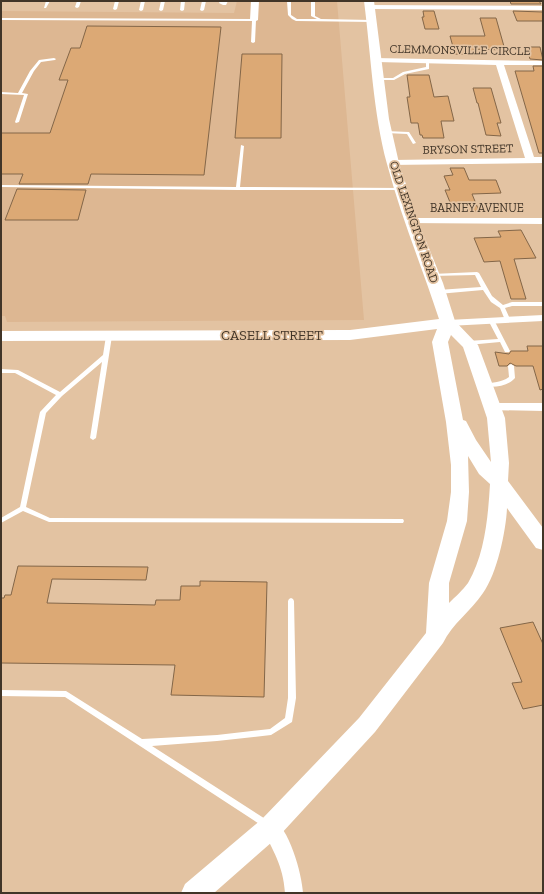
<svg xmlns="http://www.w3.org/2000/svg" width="544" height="894" font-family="'Zilla Slab',serif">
<rect width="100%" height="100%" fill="#e3c3a2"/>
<path fill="#ddb792" d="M237,1H337L364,320L7,322L5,316H1V11L234,13Z"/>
<path fill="#dca975" stroke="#836648" d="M510,1H539L541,4H511Z
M423,11H434L439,29H425L422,17H424Z
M513,11L543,12V21H517Z
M480,18H496L505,50L474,49L475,55L455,54L450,36H485Z
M87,26L221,27L204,175L91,174L88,184H19L23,174H1V133H50L68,80H59L71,48H80Z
M526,47H540L543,60L530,59Z
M242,54H282L281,138H235Z
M533,66H543V153H539L515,71H534Z
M407,75H429L434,97L448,96L454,121H441L444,138H423L422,135H420L418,123H411L407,97H410Z
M473,88H491L501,123H497L501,136L486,135L478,103H477Z
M450,168H464L469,180H496L501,193L472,194L479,211L454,212L445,190H450L444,176L453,175Z
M17,189L86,190L78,220H5Z
M521,230L536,258L514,259L526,299H511L500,261L484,262L474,238L501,237L498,231Z
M527,346H543V389L540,390L533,366H516L510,363L507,366H499L495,352L509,354L511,351H528Z
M18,566L148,567L146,580L52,579L47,603L155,605L156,600H180L181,586H200V581L267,582L264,697L171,695L175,665L1,663V598H4L5,595H11Z
M533,622L543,644V705L523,709L512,683L522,682L500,628Z"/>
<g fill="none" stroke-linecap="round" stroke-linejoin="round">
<path fill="#fff" fill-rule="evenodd" d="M46,1H50L46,8H44Z
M77,1H81L79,7L77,8L75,7Z
M115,1H119L117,9L115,10L113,9Z
M141,1H145L143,10L141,11L139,10Z
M161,1H165L163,10L161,11L159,10Z
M181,1H185L184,10L182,11L180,10Z
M202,1H206L204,10L202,11L200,10Z
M287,1H291V15L297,19H317L311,16V1H315V16L321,19L372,20L374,21L372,22L296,21L292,19L288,15Z
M1,18L254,19L256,20L255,42L253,43L251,42L252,21L1,20Z
M54,58L56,59L55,60L41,62L34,71L22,93L28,94L19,122L16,123L15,122L24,95L1,94V92L18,93L30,71L39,60Z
M426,60L429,61V69L405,74L394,80H379L377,79L379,78H393L403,72L426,67Z
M385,131L409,132L416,143L413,144L407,134L386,133H385Z
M241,145L244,146L240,187L401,188L403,189L401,190H238L1,187V185L236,187Z
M477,272L479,273L492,296L503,305L512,302H543V306H512L505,308L510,319L509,320H505L500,308L491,302L483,290L438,294L435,292L438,290L481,287L475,275L432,276L430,275L432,274Z
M491,318L494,320L510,351L509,352H505L500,342L468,345L465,343L468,341L498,339L488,320Z
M109,334L112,336L96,438L93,440L90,438L102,362L62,396L46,413L26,507L50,518L401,519H403L404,521L403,523L49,522L23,511L1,523V518L20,507L40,412L56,395L15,373H1V369L18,370L60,392L103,355L106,336Z
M511,364L514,366L515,378C508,386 494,388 484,386L483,385L484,384C493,382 501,383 509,377L508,366Z
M291,598L293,599L294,601L296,698L292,722L271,735L217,741L152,746L270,822L271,825L270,828L267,829L65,697L1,696V690L66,691L142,739L217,735L270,729L285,718L288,698V601L289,599Z"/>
<path fill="#fff" fill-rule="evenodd" d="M220,1H228L226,5H223L219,3Z
M251,1H259L258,20L254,22L250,20Z
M367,5L543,6V10L370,9L366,7Z
M374,58L543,61V65H504L534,157H543V163L390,165L388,163L390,161L393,160L525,158L496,65L377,62L373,60Z
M411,218H543V224L407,223L406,221Z
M543,315V321L448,326L444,325L442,323L444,321L448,320Z
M492,403H543V411L488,410L486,407L488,404Z
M271,818C289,826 302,874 303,893H285C283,864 273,852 262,827L265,821Z"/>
<path fill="#fff" fill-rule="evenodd" d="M364,1H374L389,119L399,163L418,221L443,283L455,321L478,345L505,418L509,463L508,481L543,528V550L536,548L507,508C506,531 497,574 483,593C471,611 452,624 443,643L375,732L280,835L214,893H181L185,884L262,819L359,718L426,633L429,583L447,521L451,492V465L446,422L432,342L437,329L350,340L1,341V331L350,330L439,319C422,267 401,217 387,164C373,112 371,55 364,1ZM451,335L463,347L487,418L491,462L476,440L466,421L463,420L448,342ZM468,456L479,474L490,484C488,517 485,554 468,583C463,590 455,597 449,603V583L467,521L469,492Z"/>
</g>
<g text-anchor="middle" stroke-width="3.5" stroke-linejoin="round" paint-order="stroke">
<g font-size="12" fill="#413528" stroke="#e3c3a2">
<text transform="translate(460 50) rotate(1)" y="4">CLEMMONSVILLE CIRCLE</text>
<text transform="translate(468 149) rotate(-1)" y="4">BRYSON STREET</text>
<text x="477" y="212">BARNEY AVENUE</text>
<text transform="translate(414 222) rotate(71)" y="4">OLD LEXINGTON ROAD</text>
</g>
<g font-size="14" fill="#413528" stroke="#e3c3a2">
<text x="272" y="340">CASELL STREET</text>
</g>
</g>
<rect width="544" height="894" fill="none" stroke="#413528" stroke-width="4"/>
</svg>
